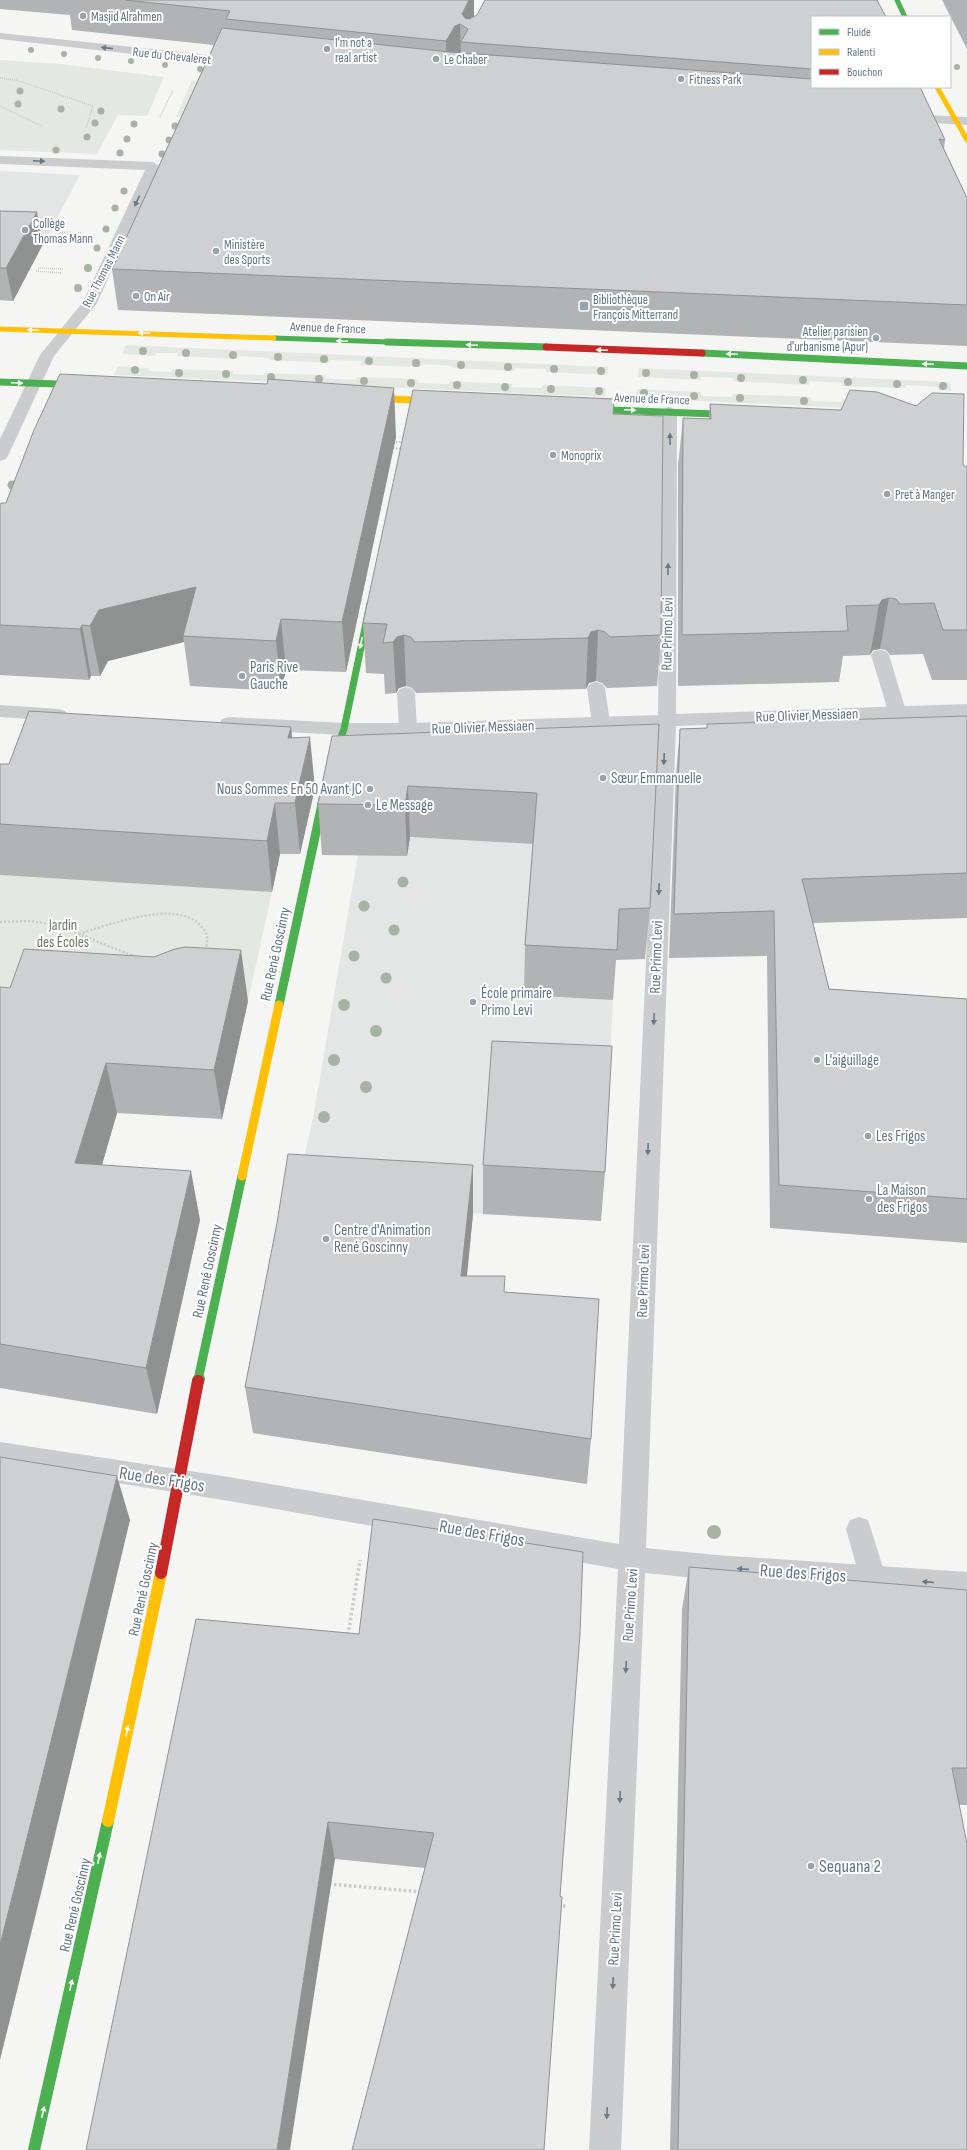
<svg xmlns="http://www.w3.org/2000/svg" width="967" height="2150" font-family="'Sofia Sans Condensed',sans-serif">
<rect width="100%" height="100%" fill="#f5f5f4"/>
<path fill="#e4e5e5" d="M0,171L80,175L13,301L0,300Z
M410,837L552,845L614,977L610,1061L505,1215L294,1203L313,1118L358,855Z"/>
<path fill="#e4e8e2" d="M0,60L61,64L164,77L147,116L118,115L97,154L0,150Z
M192,80L217,83L202,118L176,117Z
M126,345L608,367L607,375L546,372V369L515,368L514,371L452,368L453,366L422,364L421,367L361,365L362,361L331,360L329,363L269,360V358L239,356L237,359L177,356L178,353H156L155,356L123,354Z
M118,366L149,368V371L171,372L173,369L234,371L233,374L263,375L264,373L326,375L325,378L356,380L357,377L419,379L418,383L449,384L450,381L512,384V387L542,388L543,385L606,388L605,397L114,375Z
M639,368L950,382L951,391L938,390L937,387L905,385V388L842,386V383L810,381L809,385L733,381V378L701,377V380L638,377Z
M637,389L701,392V396L732,397L733,394L811,397V401L843,402L842,399L905,401L906,405L938,406L955,413L636,398Z
M0,875L272,892L248,1001L9,987L0,1013Z"/>
<g fill="none" stroke-linecap="round" stroke-linejoin="round">
<path stroke="#c9caca" stroke-width="1.5" stroke-dasharray="1 1" stroke-linecap="butt" d="M0,78L16,80L93,106L86,128
M0,106L41,126
M160,117L173,90
M58,232L81,233
M57,234L79,235
M38,268L64,269
M36,271L62,273"/>
<path stroke="#c9caca" stroke-width="2" stroke-dasharray="1.5 1.5" stroke-linecap="butt" d="M393,442H404
M390,448L403,449"/>
<path stroke="#c9caca" stroke-width="2.5" stroke-dasharray="2 2" stroke-linecap="butt" d="M0,922L31,921L59,926L133,956
M79,934C108,925 176,899 200,925C203,928 206,932 207,936C208,940 206,946 206,951"/>
<path stroke="#c9caca" stroke-width="3.5" stroke-dasharray="2.5 2.5" stroke-linecap="butt" d="M348,1635L360,1560
M329,1884L422,1892
M558,1906H567"/>
<path fill="#cacccd" fill-rule="evenodd" d="M880,650L886,651L889,655L906,711L903,715L897,717L891,715L888,711L871,655L874,651Z
M596,682L602,684L605,688L610,723L608,727L601,729L594,727L592,723L587,688L590,684Z
M406,687L412,689L415,693L417,729L415,733L408,735L401,733L399,729L397,693L400,689Z
M859,1517L868,1520L886,1577L882,1586L872,1590L862,1586L846,1529L850,1520Z"/>
<path fill="#cacccd" fill-rule="evenodd" d="M0,33L237,58L243,62L237,66L0,39Z
M905,114L967,117V125L901,121L899,118Z
M0,156L153,162L159,166L97,303L54,356L8,456L6,459L0,461V439L40,355L83,302L145,170L0,164Z
M669,407L674,409L677,412L676,714L967,704V716L676,726L646,1548L716,1555L967,1572V1598L716,1580L645,1573L621,2150H589L618,1569L229,1501L0,1464V1442L229,1477L619,1544L657,726L408,735H344L229,729L222,727L220,723L222,719L229,717L344,723H408L658,715L661,412L664,409Z
M0,705L59,709L65,711L68,715L65,719L59,721L0,717Z"/>
<path stroke="#4caf50" stroke-width="5" d="M897,0L905,17
M274,338L417,343"/>
<path stroke="#4caf50" stroke-width="7" d="M387,342L546,347
M702,353L967,366
M0,382L85,385
M585,409L740,415
M325,791L330,766L344,729L370,604"/>
<path stroke="#4caf50" stroke-width="9" d="M279,1005L325,790
M198,1380L242,1176"/>
<path stroke="#4caf50" stroke-width="12" d="M198,1381L199,1379
M34,2150L108,1821"/>
<path stroke="#ffc107" stroke-width="5" d="M937,87L967,140
M0,329L274,338"/>
<path stroke="#ffc107" stroke-width="7" d="M365,398L440,401"/>
<path stroke="#ffc107" stroke-width="9" d="M242,1176L279,1005"/>
<path stroke="#ffc107" stroke-width="12" d="M108,1821L161,1573"/>
<path stroke="#c62828" stroke-width="7" d="M546,347L702,353"/>
<path stroke="#c62828" stroke-width="12" d="M161,1573L198,1381"/>
</g>
<g fill="#a7b2a5">
<circle cx="31" cy="50" r="3"/>
<circle cx="64" cy="54" r="3"/>
<circle cx="98" cy="58" r="3"/>
<circle cx="131" cy="61" r="3"/>
<circle cx="165" cy="65" r="3"/>
<circle cx="957" cy="67" r="3"/>
<circle cx="200" cy="69" r="3"/>
<circle cx="20" cy="91" r="3.5"/>
<circle cx="18" cy="104" r="3.5"/>
<circle cx="61" cy="109" r="3.5"/>
<circle cx="101" cy="111" r="3.5"/>
<circle cx="95" cy="123" r="3.5"/>
<circle cx="134" cy="124" r="3.5"/>
<circle cx="175" cy="126" r="3.5"/>
<circle cx="87" cy="137" r="3.5"/>
<circle cx="127" cy="139" r="3.5"/>
<circle cx="169" cy="140" r="3.5"/>
<circle cx="56" cy="150" r="3.5"/>
<circle cx="120" cy="153" r="3.5"/>
<circle cx="162" cy="154" r="3.5"/>
<circle cx="124" cy="191" r="3.5"/>
<circle cx="115" cy="208" r="3.5"/>
<circle cx="106" cy="229" r="3.5"/>
<circle cx="97" cy="248" r="3.5"/>
<circle cx="88" cy="268" r="4"/>
<circle cx="78" cy="288" r="4"/>
<circle cx="143" cy="351" r="4"/>
<circle cx="186" cy="353" r="4"/>
<circle cx="233" cy="355" r="4"/>
<circle cx="278" cy="357" r="4"/>
<circle cx="324" cy="359" r="4"/>
<circle cx="369" cy="361" r="4"/>
<circle cx="416" cy="363" r="4"/>
<circle cx="461" cy="365" r="4"/>
<circle cx="508" cy="367" r="4"/>
<circle cx="554" cy="369" r="4"/>
<circle cx="135" cy="370" r="4"/>
<circle cx="601" cy="371" r="4"/>
<circle cx="179" cy="373" r="4"/>
<circle cx="646" cy="373" r="4"/>
<circle cx="226" cy="374" r="4"/>
<circle cx="694" cy="375" r="4"/>
<circle cx="271" cy="377" r="4"/>
<circle cx="741" cy="378" r="4"/>
<circle cx="319" cy="379" r="4"/>
<circle cx="803" cy="380" r="4"/>
<circle cx="364" cy="381" r="4"/>
<circle cx="848" cy="382" r="4"/>
<circle cx="411" cy="383" r="4"/>
<circle cx="897" cy="384" r="4"/>
<circle cx="457" cy="385" r="4"/>
<circle cx="943" cy="386" r="4"/>
<circle cx="505" cy="387" r="4"/>
<circle cx="551" cy="389" r="4"/>
<circle cx="599" cy="391" r="4"/>
<circle cx="644" cy="393" r="4"/>
<circle cx="694" cy="396" r="4"/>
<circle cx="740" cy="398" r="4"/>
<circle cx="804" cy="401" r="4"/>
<circle cx="12" cy="485" r="4.5"/>
<circle cx="403" cy="882" r="5.5"/>
<circle cx="364" cy="906" r="5.5"/>
<circle cx="394" cy="930" r="5.5"/>
<circle cx="354" cy="956" r="5.5"/>
<circle cx="386" cy="978" r="5.5"/>
<circle cx="344" cy="1005" r="6"/>
<circle cx="376" cy="1031" r="6"/>
<circle cx="334" cy="1060" r="6"/>
<circle cx="366" cy="1087" r="6"/>
<circle cx="324" cy="1117" r="6"/>
<circle cx="714" cy="1532" r="7"/>
</g>
<path fill="#b1b3b4" d="M0,0H474V17L477,15L812,17V87L945,140L944,149L967,198V346L118,310L112,269L214,45L72,30L70,15L0,9Z
M942,0H967V49Z
M0,211L43,244L13,301L0,300Z
M710,404L963,465L967,467V680H932L923,654L890,655L886,650L880,649L873,650L870,655L843,656L839,682L678,686V466L683,418L709,419Z
M613,414L661,635L657,686L607,688L602,683L596,681L589,683L586,689L416,693L412,688L406,686L399,688L396,693L385,694L384,674L366,673L363,623Z
M396,437L346,672L286,670L281,691L190,686L184,642L108,661L100,676H91L89,680L0,675V505L6,503Z
M967,716V918L813,923L829,989L967,999V1243L770,1228L767,956L669,958L676,774L680,729Z
M659,724L650,908L645,959L616,960L613,1000L524,995L525,945L533,844L410,837L407,856L322,855L318,804Z
M291,727L292,738L315,788L300,854H280L272,892L0,875V764H9Z
M0,988L248,1001L222,1119L117,1113L102,1165L200,1220L157,1414L0,1388Z
M473,1165V1214L467,1276L504,1292L591,1439L587,1484L253,1433L245,1387L277,1223Z
M483,1165L605,1172L601,1221L483,1214Z
M689,1567L967,1590V1805H959L967,2150H670L682,1609Z
M196,1619L560,1896L425,1868L335,1859Z"/>
<path fill="#909292" d="M469,0H474V27L468,29L462,14Z
M460,24L461,61L447,78L446,41L455,26Z
M37,212L43,244L13,301L6,268Z
M394,388L396,437L346,672L342,622Z
M196,587L183,636L184,642L108,661L100,676L90,626L99,610Z
M889,598L880,649L873,650L870,655L879,605L882,600Z
M281,619L286,670L281,691L276,641Z
M82,625L91,676L89,680L80,629Z
M598,630L596,681L589,683L586,689L588,638L591,632Z
M404,635L406,686L399,688L396,693L393,642L397,637Z
M291,727L296,778L288,738Z
M310,737L315,788L300,854L295,803Z
M408,786L410,837L407,856L405,805Z
M275,803L280,854L272,892L267,841Z
M241,950L248,1001L222,1119L214,1070Z
M106,1063L117,1113L88,1212L75,1163Z
M473,1165V1214L462,1323L461,1276Z
M191,1171L200,1220L157,1414L146,1368Z
M117,1476L130,1520L43,1885L0,2060V1945Z
M328,1822L335,1859L290,2150H277Z"/>
<path fill="#ced0d1" stroke="#909292" d="M125,0H469L462,14L465,18L469,19L477,15L485,0H877L886,17H812V69L461,42L468,29L460,24L455,26L446,41L226,19L230,11Z
M222,28L450,52L812,79V87H920L945,140L939,139L967,198V305L112,269Z
M0,211L37,212L6,268H0Z
M60,374L267,384L268,379L394,388L342,622L281,619L276,641L183,636L196,587L99,610L90,626L82,625L80,629L0,625V505L1,503H6L34,430Z
M413,390L614,399L613,414L663,416L661,635L610,637L605,632L598,630L591,632L588,638L415,642L411,637L404,635L397,637L393,642L383,643L387,624L363,623Z
M850,390L877,392L916,406L932,393L964,394L963,465L967,467V630H943L934,603L900,604L896,599L889,598L882,600L879,605L846,606L848,631L682,635L683,418L711,419L710,404L841,410Z
M29,711L291,727L288,738L310,737L295,803H275L267,841L0,824V764H9Z
M967,716V873L802,879L829,989L967,999V1199L779,1185L774,911L674,914L680,729L707,728V724Z
M659,724L650,908L619,909L617,950L525,945L537,793L408,786L405,805L318,804L332,736Z
M185,947L241,950L214,1070L106,1063L75,1163L191,1171L146,1368L0,1344V987L10,988L24,949L154,957L175,949Z
M492,1041L612,1046L605,1172L483,1165Z
M288,1154L473,1165L461,1276H505L504,1292L599,1299L591,1439L245,1387L277,1223Z
M0,1457L117,1476L24,1850L0,1945Z
M373,1519L583,1552L580,1634L560,1896L562,1897L544,2150H352L434,1833L328,1822L277,2150H86L196,1619L359,1634Z
M689,1567L967,1590V1768H952L967,1844V2150H678Z"/>
<defs><path id="oneway-solid" d="M-6-.8H1V-3.2L6.5 0L1 3.2V.8H-6Z"/></defs>
<g fill="#6a7988">
<use href="#oneway-solid" transform="translate(107 48) rotate(-174)"/>
<use href="#oneway-solid" transform="translate(39 161) rotate(2)"/>
<use href="#oneway-solid" transform="translate(137 201) rotate(115)"/>
<use href="#oneway-solid" transform="translate(670 439) rotate(-91)"/>
<use href="#oneway-solid" transform="translate(668 569) rotate(-89)"/>
<use href="#oneway-solid" transform="translate(664 759) rotate(93)"/>
<use href="#oneway-solid" transform="translate(659 889) rotate(92)"/>
<use href="#oneway-solid" transform="translate(654 1019) rotate(92)"/>
<use href="#oneway-solid" transform="translate(648 1149) rotate(92)"/>
<use href="#oneway-solid" transform="translate(743 1569) rotate(-176)"/>
<use href="#oneway-solid" transform="translate(928 1582) rotate(-175)"/>
<use href="#oneway-solid" transform="translate(626 1667) rotate(93)"/>
<use href="#oneway-solid" transform="translate(620 1797) rotate(92)"/>
<use href="#oneway-solid" transform="translate(613 1983) rotate(93)"/>
<use href="#oneway-solid" transform="translate(607 2113) rotate(93)"/>
</g>
<g fill="#f6fbf6">
<use href="#oneway-solid" transform="translate(33 330) rotate(-178)"/>
<use href="#oneway-solid" transform="translate(144 333) rotate(-177)"/>
<use href="#oneway-solid" transform="translate(342 341) rotate(-178)"/>
<use href="#oneway-solid" transform="translate(472 345) rotate(-178)"/>
<use href="#oneway-solid" transform="translate(602 350) rotate(-178)"/>
<use href="#oneway-solid" transform="translate(732 354) rotate(-178)"/>
<use href="#oneway-solid" transform="translate(928 364) rotate(-177)"/>
<use href="#oneway-solid" transform="translate(17 383) rotate(3)"/>
<use href="#oneway-solid" transform="translate(630 410) rotate(2)"/>
<use href="#oneway-solid" transform="translate(361 643) rotate(102)"/>
<use href="#oneway-solid" transform="translate(127 1731) rotate(-78)"/>
<use href="#oneway-solid" transform="translate(99 1858) rotate(-78)"/>
<use href="#oneway-solid" transform="translate(71 1985) rotate(-77)"/>
<use href="#oneway-solid" transform="translate(43 2112) rotate(-77)"/>
</g>
<g fill="#97a2ab" stroke="#fff" stroke-width="1.5">
<circle cx="83" cy="16" r="4"/>
<circle cx="327" cy="49" r="4"/>
<circle cx="436" cy="59" r="4"/>
<circle cx="681" cy="79" r="4"/>
<circle cx="25" cy="230" r="4"/>
<circle cx="216" cy="251" r="4"/>
<circle cx="136" cy="296" r="4"/>
<rect x="579" y="301" width="10" height="10" rx="2"/>
<circle cx="876" cy="338" r="4"/>
<circle cx="553" cy="455" r="4"/>
<circle cx="887" cy="494" r="4"/>
<circle cx="242" cy="676" r="4"/>
<circle cx="603" cy="778" r="4"/>
<circle cx="370" cy="789" r="4"/>
<circle cx="368" cy="805" r="4"/>
<circle cx="473" cy="1002" r="4"/>
<circle cx="817" cy="1060" r="4"/>
<circle cx="868" cy="1136" r="4"/>
<circle cx="869" cy="1199" r="4"/>
<circle cx="326" cy="1239" r="4"/>
<circle cx="811" cy="1866" r="4"/>
</g>
<g text-anchor="middle" stroke-width="4" stroke-linejoin="round" paint-order="stroke">
<g font-size="13" fill="#657584" stroke="#fff" text-anchor="start">
<text x="91" y="21">Masjid Alrahmen</text>
<text x="335" y="47">I'm not a<tspan x="335" dy="15">real artist</tspan></text>
<text x="444" y="64">Le Chaber</text>
<text x="689" y="84">Fitness Park</text>
<text x="33" y="228">Collège<tspan x="33" dy="15">Thomas Mann</tspan></text>
<text x="224" y="249">Ministère<tspan x="224" dy="15">des Sports</tspan></text>
<text x="144" y="301">On Air</text>
<text x="593" y="304">Bibliothèque<tspan x="593" dy="15">François Mitterrand</tspan></text>
<text x="868" y="336" text-anchor="end">Atelier parisien<tspan x="868" dy="15">d'urbanisme (Apur)</tspan></text>
<text x="561" y="460">Monoprix</text>
<text x="895" y="499">Pret à Manger</text>
</g>
<g font-size="13" fill="#657584" stroke="#fff">
<text transform="translate(172 55) rotate(6)" y="5">Rue du Chevaleret</text>
<text transform="translate(103 271) rotate(-63)" y="5">Rue Thomas Mann</text>
<text transform="translate(328 327) rotate(2)" y="5">Avenue de France</text>
<text transform="translate(652 398) rotate(2)" y="5">Avenue de France</text>
</g>
<g font-size="15" fill="#657584" stroke="#fff">
<text transform="translate(667 634) rotate(-89)" y="5">Rue Primo Levi</text>
<text transform="translate(807 715) rotate(-2)" y="5">Rue Olivier Messiaen</text>
<text transform="translate(483 727) rotate(-2)" y="5">Rue Olivier Messiaen</text>
<text transform="translate(275 954) rotate(-78)" y="5">Rue René Goscinny</text>
<text transform="translate(656 957) rotate(-88)" y="5">Rue Primo Levi</text>
<text transform="translate(207 1271) rotate(-78)" y="5">Rue René Goscinny</text>
<text transform="translate(643 1281) rotate(-88)" y="5">Rue Primo Levi</text>
<text transform="translate(143 1589) rotate(-78)" y="5">Rue René Goscinny</text>
<text transform="translate(630 1605) rotate(-86)" y="5">Rue Primo Levi</text>
<text transform="translate(75 1905) rotate(-77)" y="5">Rue René Goscinny</text>
<text transform="translate(615 1929) rotate(-87)" y="5">Rue Primo Levi</text>
</g>
<g font-size="15" fill="#657584" stroke="#fff" text-anchor="start">
<text x="250" y="672">Paris Rive<tspan x="250" dy="17">Gauche</tspan></text>
<text x="611" y="783">Sœur Emmanuelle</text>
<text x="362" y="794" text-anchor="end">Nous Sommes En 50 Avant JC</text>
<text x="376" y="810">Le Message</text>
<text x="481" y="998">École primaire<tspan x="481" dy="17">Primo Levi</tspan></text>
<text x="825" y="1065">L'aiguillage</text>
<text x="876" y="1141">Les Frigos</text>
<text x="877" y="1195">La Maison<tspan x="877" dy="17">des Frigos</tspan></text>
<text x="334" y="1235">Centre d'Animation<tspan x="334" dy="17">René Goscinny</tspan></text>
</g>
<g font-size="15" fill="#687b64" stroke="#fff">
<text x="63" y="930">Jardin<tspan x="63" dy="17">des Écoles</tspan></text>
</g>
<g font-size="18" fill="#657584" stroke="#fff">
<text transform="translate(162 1479) rotate(9)" y="6">Rue des Frigos</text>
<text transform="translate(482 1533) rotate(10)" y="6">Rue des Frigos</text>
<text transform="translate(803 1573) rotate(4)" y="6">Rue des Frigos</text>
</g>
<g font-size="18" fill="#657584" stroke="#fff" text-anchor="start">
<text x="819" y="1872">Sequana 2</text>
</g>
</g>
<rect x="811" y="16" width="140" height="72" fill="#ffffff" stroke="#c1c8ce"/>
<rect x="819" y="29" width="20" height="6" fill="#4caf50" stroke="#c1c8ce"/>
<text x="847" y="36" font-size="12" fill="#657584">Fluide</text>
<rect x="819" y="49" width="20" height="6" fill="#ffc107" stroke="#c1c8ce"/>
<text x="847" y="56" font-size="12" fill="#657584">Ralenti</text>
<rect x="819" y="69" width="20" height="6" fill="#c62828" stroke="#c1c8ce"/>
<text x="847" y="76" font-size="12" fill="#657584">Bouchon</text>
</svg>
